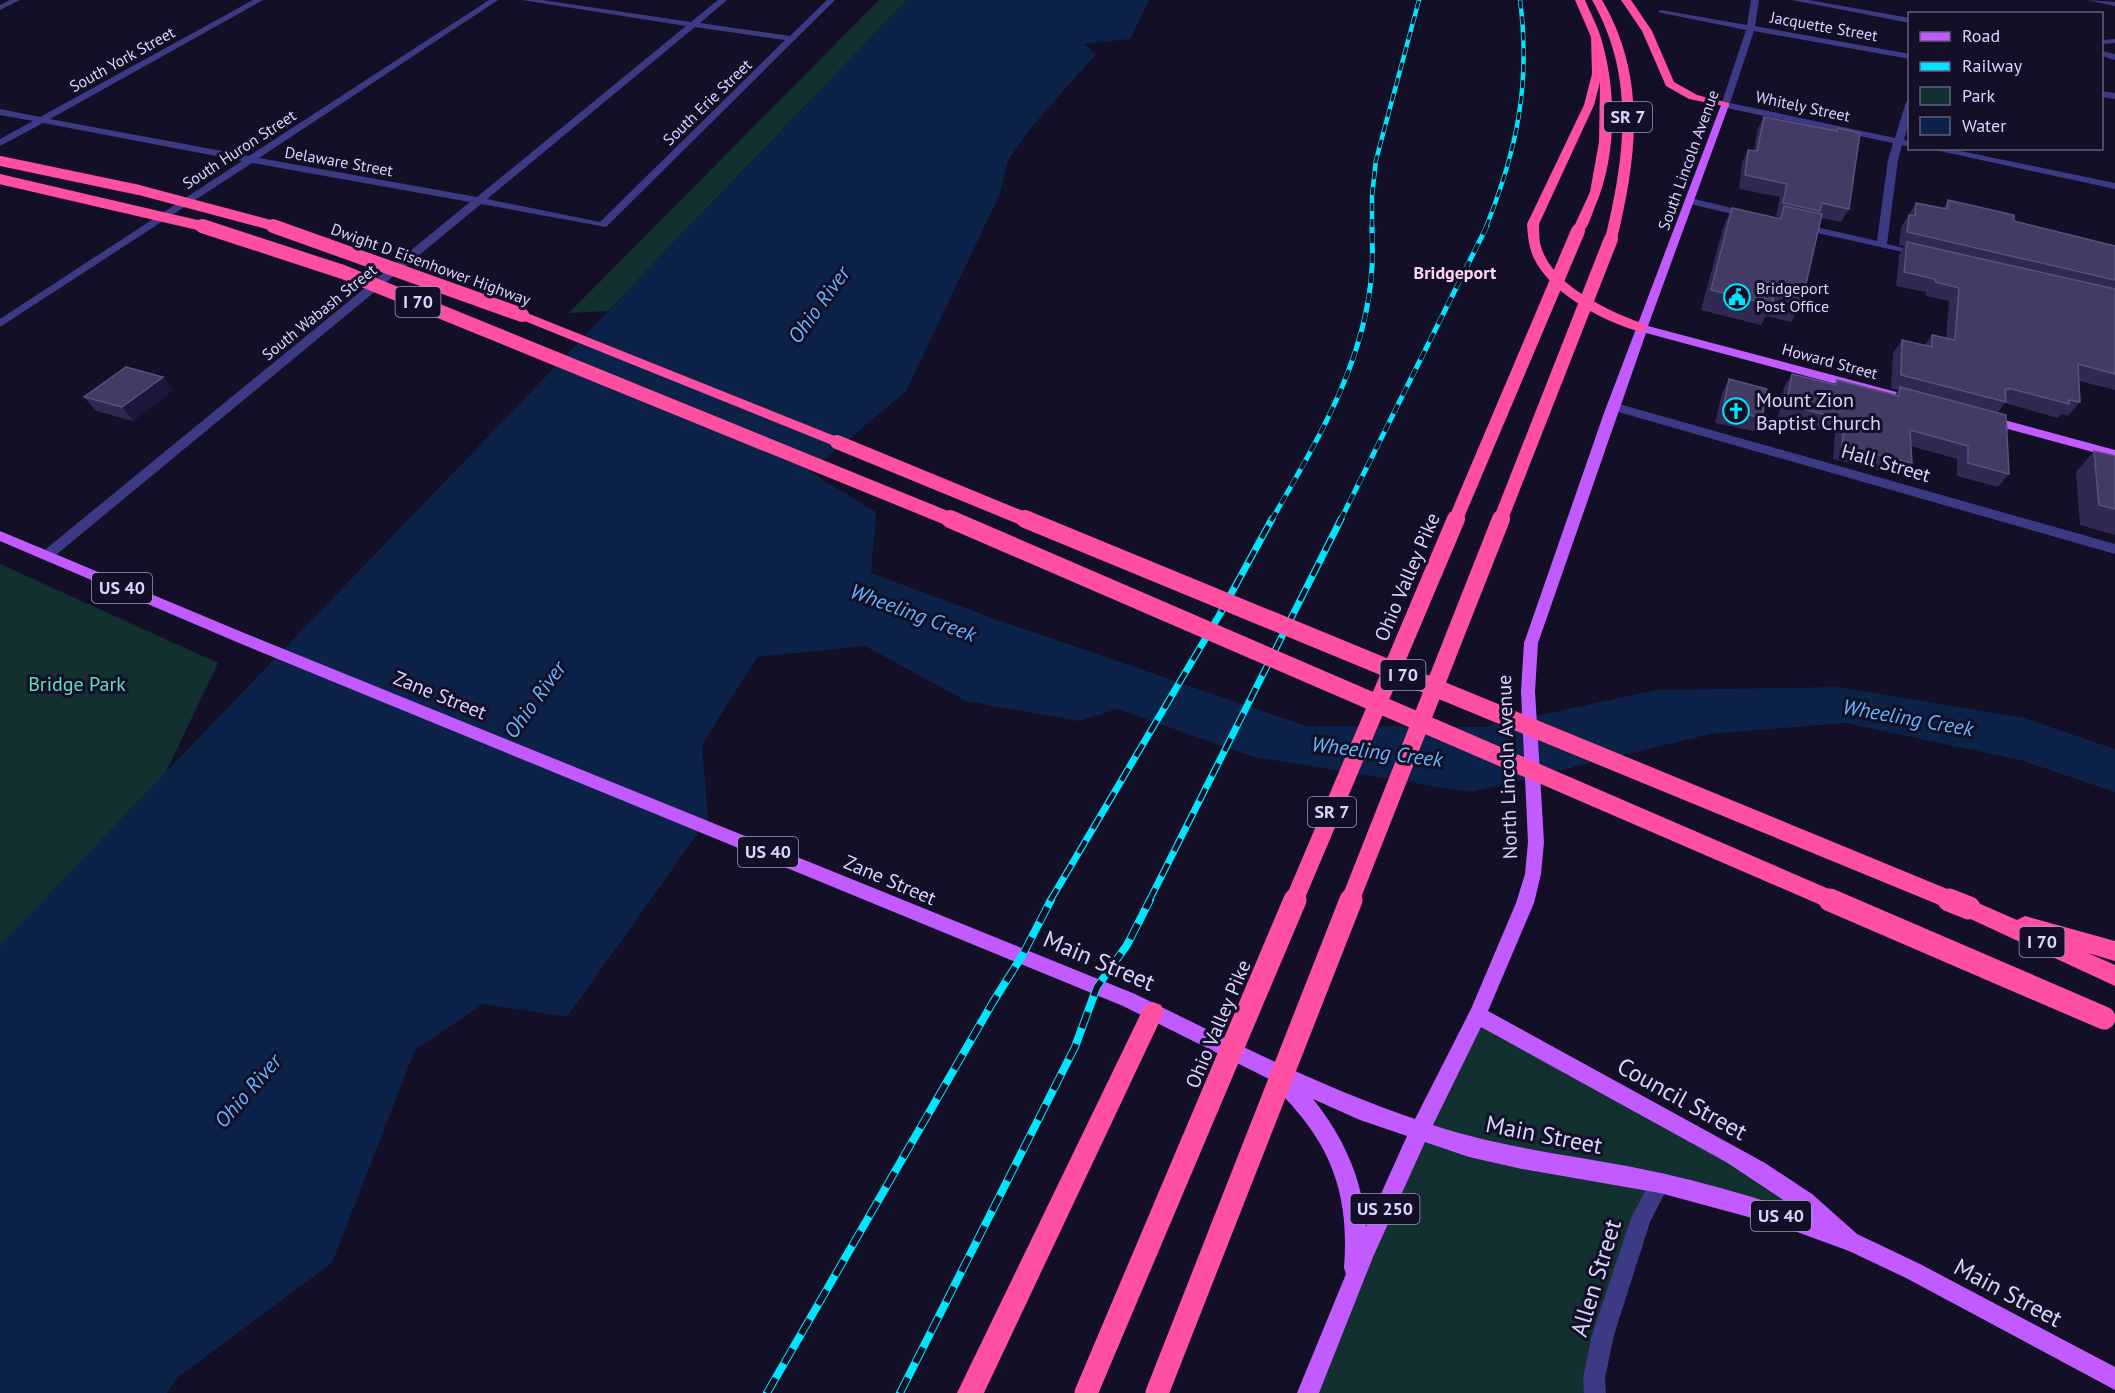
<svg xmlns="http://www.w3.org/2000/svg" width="2115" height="1393" font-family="'PT Sans',sans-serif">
<rect width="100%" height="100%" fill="#130f26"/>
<path fill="#12302f" d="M879,0H907L608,311L569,313Z
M0,564L218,663L166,772L0,949Z
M1477,1015L1717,1146L1853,1242L1661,1183L1595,1393H1308Z"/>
<path fill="#0c2248" d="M907,0H1149L1130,39L1084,44L1096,54L1029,130L1008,160L999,196L906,391L810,472L876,512L871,573L995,619L1306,726L1484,727L1656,690L1837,687L2024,718L2115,749V792L2020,760L1845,723L1710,734L1471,792L1254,757L1117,709L1079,721L966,701L865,646L757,657L702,745L708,819L567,1017L483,1004L415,1050L332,1263L178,1377L167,1393H0V945Z"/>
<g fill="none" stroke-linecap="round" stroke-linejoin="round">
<path fill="#3d3a85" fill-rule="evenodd" d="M10,0H20L0,10V5Z
M253,0H263L50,119L249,156L489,0H498L259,158L477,197L686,26L522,0H542L691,22L718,0H727L700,23L790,36L827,0H835L606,227L481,204L51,559H41L39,556L41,553L470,202L252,163L0,327V319L242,161L43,123L0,146V139L33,121L0,115V109L40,117ZM695,27L785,40L600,222L487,199Z
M1751,0H1759L1755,26L1910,54V59L1754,31L1730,103L1895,138L1906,102L1910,99V119L1904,140L1910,141V147L1902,145L1898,160L1887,244L1925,253V257L1795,228V224L1799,223L1877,241L1888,160L1893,143L1722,107L1721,105L1746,30L1657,12L1661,10L1747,25Z
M1792,0H1809L1910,18V23Z
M2087,0L2115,2V6Z
M2115,39V43L2102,44V40Z
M2102,51L2115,54V60L2102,56Z
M2102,91L2115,93V99L2102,97Z
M1926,148H1946L2115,183V189Z
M1690,198L1753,213L1754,215L1749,218L1686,203L1685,201Z
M1612,402L2115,544V554L1608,409L1606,406Z
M1660,1173L1667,1176L1670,1183L1650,1222L1614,1335L1605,1378L1606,1393H1584L1583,1378L1592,1335L1631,1218L1653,1176Z"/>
<path fill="#c25bff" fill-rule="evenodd" d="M1725,102L1729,105L1648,326L1900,393L1902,396L1896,400L1646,333L1538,643L1535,691L1544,842L1541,874L1534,903L1488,1011L1765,1163L1812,1194L1857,1234L1920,1264L2115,1367V1390L1906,1278L1849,1251L1778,1225L1660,1193L1522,1169L1469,1157L1425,1142L1373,1257L1319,1393H1297L1346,1274L1344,1268C1350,1192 1330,1141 1275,1088L1273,1081L1123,1006L239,643L0,541V531L249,635L1135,994C1227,1039 1318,1086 1415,1119L1471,1009L1516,903L1525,874L1528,842L1521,691L1524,643L1604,413L1721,105ZM1481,1027L1726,1162L1806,1215C1759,1198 1709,1184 1661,1173C1585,1156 1507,1150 1433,1125ZM1313,1099L1360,1120L1407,1136L1366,1227C1363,1180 1343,1136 1313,1099Z
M1986,415L2115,450V458L1982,422L1980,419Z"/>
<path fill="#ff4fa3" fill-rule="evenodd" d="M1575,0H1585C1590,12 1597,25 1601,38C1617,91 1617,158 1594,209C1591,217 1587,232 1578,235L1574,234L1572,231L1590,192L1599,142L1600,82L1594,105L1539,224C1539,230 1539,237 1540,243C1550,286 1609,311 1646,325L1648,328L1641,332C1606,323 1556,296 1537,264C1529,251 1528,238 1527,224L1584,105L1592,74L1591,37Z
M1592,0H1602C1647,77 1637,156 1617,239L1611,243L1605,239C1625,156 1636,77 1592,0Z
M1621,0H1631L1652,31L1674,82L1697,95L1729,103V107L1689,99L1666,86L1642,31Z
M522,311L842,439L844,442L837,447L832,445L517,318L515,315Z
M1969,899L2017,920L2025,916L2115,941V961L2088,953L2115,965V986L1962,915L1959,908L1962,901Z
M1153,1002L1161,1005L1164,1012L984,1393H957L1145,1005Z"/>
<g stroke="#00e5ff" stroke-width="4.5">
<path id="rail-far3" d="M1372,227V196L1376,160L1419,0
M1486,227C1517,150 1531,83 1520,0"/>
</g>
<g stroke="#00e5ff" stroke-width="5">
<path id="rail-far2" d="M1271,521C1316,443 1367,360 1372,267C1373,254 1372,240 1372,226
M1340,521L1487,226"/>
</g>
<g stroke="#00e5ff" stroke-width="7">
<path id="rail-far1" d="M1050,901L1220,614L1272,519
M1149,901L1341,519"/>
</g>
<g stroke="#00e5ff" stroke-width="8">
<path id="rail" d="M767,1393L993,1002L1022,956L1051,900
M900,1393L1075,1047L1097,987L1127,945L1150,900"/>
</g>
<use href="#rail-far3" stroke="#130f26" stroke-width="3" stroke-dasharray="8" stroke-linecap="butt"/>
<use href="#rail-far2" stroke="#130f26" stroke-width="4" stroke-dasharray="10" stroke-linecap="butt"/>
<use href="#rail-far1" stroke="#130f26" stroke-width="4.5" stroke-dasharray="14" stroke-linecap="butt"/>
<use href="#rail" stroke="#130f26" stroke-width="6" stroke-dasharray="17" stroke-linecap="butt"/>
<path stroke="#ff4fa3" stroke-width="10" d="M0,161L139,190L278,227
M0,179L206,227"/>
<path stroke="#ff4fa3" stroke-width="14" d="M202,226L343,272L954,521
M273,226L522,315
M837,442L1029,521
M1455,521L1578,231
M1500,521L1611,239"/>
<path stroke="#ff4fa3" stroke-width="18" d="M950,519L1834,901
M1025,519L1953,901
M1294,901L1456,519
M1350,901L1501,519"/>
<path stroke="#ff4fa3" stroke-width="23" d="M1830,900L2104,1018
M1949,900L1969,908
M1086,1393L1295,900
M1157,1393L1351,900"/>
</g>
<path fill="#312854" d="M1764,117L1836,131L1837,128L1849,209L1841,222L1821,218L1802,301L1791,322L1766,316L1761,325L1701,310L1723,228L1732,208L1778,218L1779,217L1776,216L1780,197L1739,189L1742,162L1748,150L1754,151L1757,130Z
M1948,200L2014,221L2115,246V390L2079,381L2080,402L2068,416L2061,414L2058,418L2005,403L1997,413L2009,474L1998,487L1957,476V459L1911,446L1912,463L1902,476L1833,459L1835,433L1778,417L1784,387L1792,374L1834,385L1837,380L1895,395L1898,390L1891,388L1893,353L1902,340L1925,345L1932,335L1946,338L1949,301L1926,296V292L1896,286L1899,255L1904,246L1899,245L1901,227L1916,203L1943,209Z
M1729,379L1762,418L1754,431L1715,423L1722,393Z
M173,390L133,421L96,411L84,397Z
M2094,451L2115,456V535L2080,525L2076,472Z"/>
<path fill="#1d163a" d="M163,377L173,390L133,421L122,407Z"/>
<path fill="#433a66" stroke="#5a527e" stroke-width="1.5" d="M1764,117L1837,131V128L1860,133L1849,209L1822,203L1820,211L1783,203L1787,184L1745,175L1748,150L1757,151Z
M1948,200L2014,215V221L2115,246V280L1907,232L1909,215L1915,216L1916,203L1947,209Z
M1784,206L1822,214L1802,301L1774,295L1772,305L1711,290L1732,208L1781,219Z
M1907,242L2115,289V374L2078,364L2080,402L2069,400V404L2008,388V390L2005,389L2006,402L1901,375L1902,340L1932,347V335L1955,340L1959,288L1935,282V279L1904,272Z
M126,367L163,377L122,407L84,397Z
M1792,374L1836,385L1837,380L1899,396L1900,387L2006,415L2009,474L1968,463V446L1910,430L1912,463L1842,446L1844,420L1786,404Z
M1729,379L1767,389L1762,418L1723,409Z
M2094,451L2115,456V509L2099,505Z"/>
<defs>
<g id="civic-ring" transform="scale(1.35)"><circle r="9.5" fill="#130f26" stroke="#00e5ff" stroke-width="1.5"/><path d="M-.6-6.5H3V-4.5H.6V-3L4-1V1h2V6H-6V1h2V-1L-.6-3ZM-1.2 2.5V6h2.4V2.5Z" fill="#00e5ff"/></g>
<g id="church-ring" transform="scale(1.35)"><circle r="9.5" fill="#130f26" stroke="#00e5ff" stroke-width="1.5"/><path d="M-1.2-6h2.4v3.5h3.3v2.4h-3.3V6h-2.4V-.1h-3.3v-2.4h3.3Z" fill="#00e5ff"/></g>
</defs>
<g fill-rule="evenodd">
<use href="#civic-ring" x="1737" y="297"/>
<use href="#church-ring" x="1736" y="411"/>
</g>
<g text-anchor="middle" stroke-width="6" stroke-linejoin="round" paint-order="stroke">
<g font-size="16" fill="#d9d4ff" stroke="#130f26">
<text transform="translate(1824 26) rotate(10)" y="6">Jacquette Street</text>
<text transform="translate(122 59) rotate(-29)" y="6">South York Street</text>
<text transform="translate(707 102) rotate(-44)" y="6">South Erie Street</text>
<text transform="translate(1803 106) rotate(12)" y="6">Whitely Street</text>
<text transform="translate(239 149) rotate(-33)" y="6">South Huron Street</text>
<text transform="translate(1688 160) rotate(-70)" y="6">South Lincoln Avenue</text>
<text transform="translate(339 161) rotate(10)" y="6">Delaware Street</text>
<text transform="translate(431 264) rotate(20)" y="6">Dwight D Eisenhower Highway</text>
<text transform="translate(319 312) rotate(-39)" y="6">South Wabash Street</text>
<text transform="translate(1830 361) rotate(15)" y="6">Howard Street</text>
</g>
<g font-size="16" fill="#d9d4ff" stroke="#130f26" text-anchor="start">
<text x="1756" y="294">Bridgeport<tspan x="1756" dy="18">Post Office</tspan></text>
</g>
<g fill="#130f26" stroke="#9e99be" stroke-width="1.5">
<rect x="1604" y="102" width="48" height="30" rx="4.5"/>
<rect x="395.5" y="287" width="45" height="30" rx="4.5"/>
<rect x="92" y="573" width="60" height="30" rx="4.5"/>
<rect x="1380.5" y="660" width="45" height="30" rx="4.5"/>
<rect x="1308" y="797" width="48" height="30" rx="4.5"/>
<rect x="738" y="837" width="60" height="30" rx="4.5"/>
<rect x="2019.5" y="927" width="45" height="30" rx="4.5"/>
<rect x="1350.5" y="1194" width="69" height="30" rx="4.5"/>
<rect x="1751" y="1201" width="60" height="30" rx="4.5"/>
</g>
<g font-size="18" font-weight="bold" fill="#d9d4ff">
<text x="1628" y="123">SR 7</text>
<text x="418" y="308">I 70</text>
<text x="122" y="594">US 40</text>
<text x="1403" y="681">I 70</text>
<text x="1332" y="818">SR 7</text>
<text x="768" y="858">US 40</text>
<text x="2042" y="948">I 70</text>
<text x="1385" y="1215">US 250</text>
<text x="1781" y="1222">US 40</text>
</g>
<g font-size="18" font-weight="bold" fill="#ffd6f0" stroke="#130f26">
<text x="1455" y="279">Bridgeport</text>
</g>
<g font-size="20" fill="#d9d4ff" stroke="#130f26" text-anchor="start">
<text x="1756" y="407">Mount Zion<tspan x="1756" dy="23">Baptist Church</tspan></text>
</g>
<g font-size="20" fill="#d9d4ff" stroke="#130f26">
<text transform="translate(1886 463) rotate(16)" y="7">Hall Street</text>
<text transform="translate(1407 577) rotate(-67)" y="7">Ohio Valley Pike</text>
<text transform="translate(440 695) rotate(22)" y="7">Zane Street</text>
<text transform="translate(1507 767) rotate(-92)" y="7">North Lincoln Avenue</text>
<text transform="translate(890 880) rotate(23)" y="7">Zane Street</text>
<text transform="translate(1218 1024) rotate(-67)" y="7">Ohio Valley Pike</text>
</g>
<g font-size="20" fill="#5fe0c0" stroke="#130f26">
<text x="77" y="691">Bridge Park</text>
</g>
<g font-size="21" font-style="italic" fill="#62b6ff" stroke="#130f26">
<text transform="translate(819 305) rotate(-54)" y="7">Ohio River</text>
<text transform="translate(913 613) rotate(20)" y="7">Wheeling Creek</text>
<text transform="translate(535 700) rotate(-54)" y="7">Ohio River</text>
<text transform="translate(1908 718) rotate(10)" y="7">Wheeling Creek</text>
<text transform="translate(1377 752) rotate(7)" y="7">Wheeling Creek</text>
<text transform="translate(248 1091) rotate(-49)" y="7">Ohio River</text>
</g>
<g font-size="24" fill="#d9d4ff" stroke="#130f26">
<text transform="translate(1099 961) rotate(23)" y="8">Main Street</text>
<text transform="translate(1682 1099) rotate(29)" y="8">Council Street</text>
<text transform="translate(1544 1135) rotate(11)" y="8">Main Street</text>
<text transform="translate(1596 1278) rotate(-73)" y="8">Allen Street</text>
<text transform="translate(2008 1293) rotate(28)" y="8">Main Street</text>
</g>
</g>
<rect x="1908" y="12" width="195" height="138" fill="#130f26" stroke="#625e7d" stroke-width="1.5"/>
<rect x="1920" y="32" width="30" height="9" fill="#c25bff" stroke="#625e7d" stroke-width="1.5"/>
<text x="1962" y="42" font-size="18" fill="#d9d4ff">Road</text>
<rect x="1920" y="62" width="30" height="9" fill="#00e5ff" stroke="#625e7d" stroke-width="1.5"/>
<text x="1962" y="72" font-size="18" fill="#d9d4ff">Railway</text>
<rect x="1920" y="87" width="30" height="18" fill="#12302f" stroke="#625e7d" stroke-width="1.5"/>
<text x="1962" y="102" font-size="18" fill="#d9d4ff">Park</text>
<rect x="1920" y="117" width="30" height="18" fill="#0c2248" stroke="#625e7d" stroke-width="1.5"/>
<text x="1962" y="132" font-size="18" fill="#d9d4ff">Water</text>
</svg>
